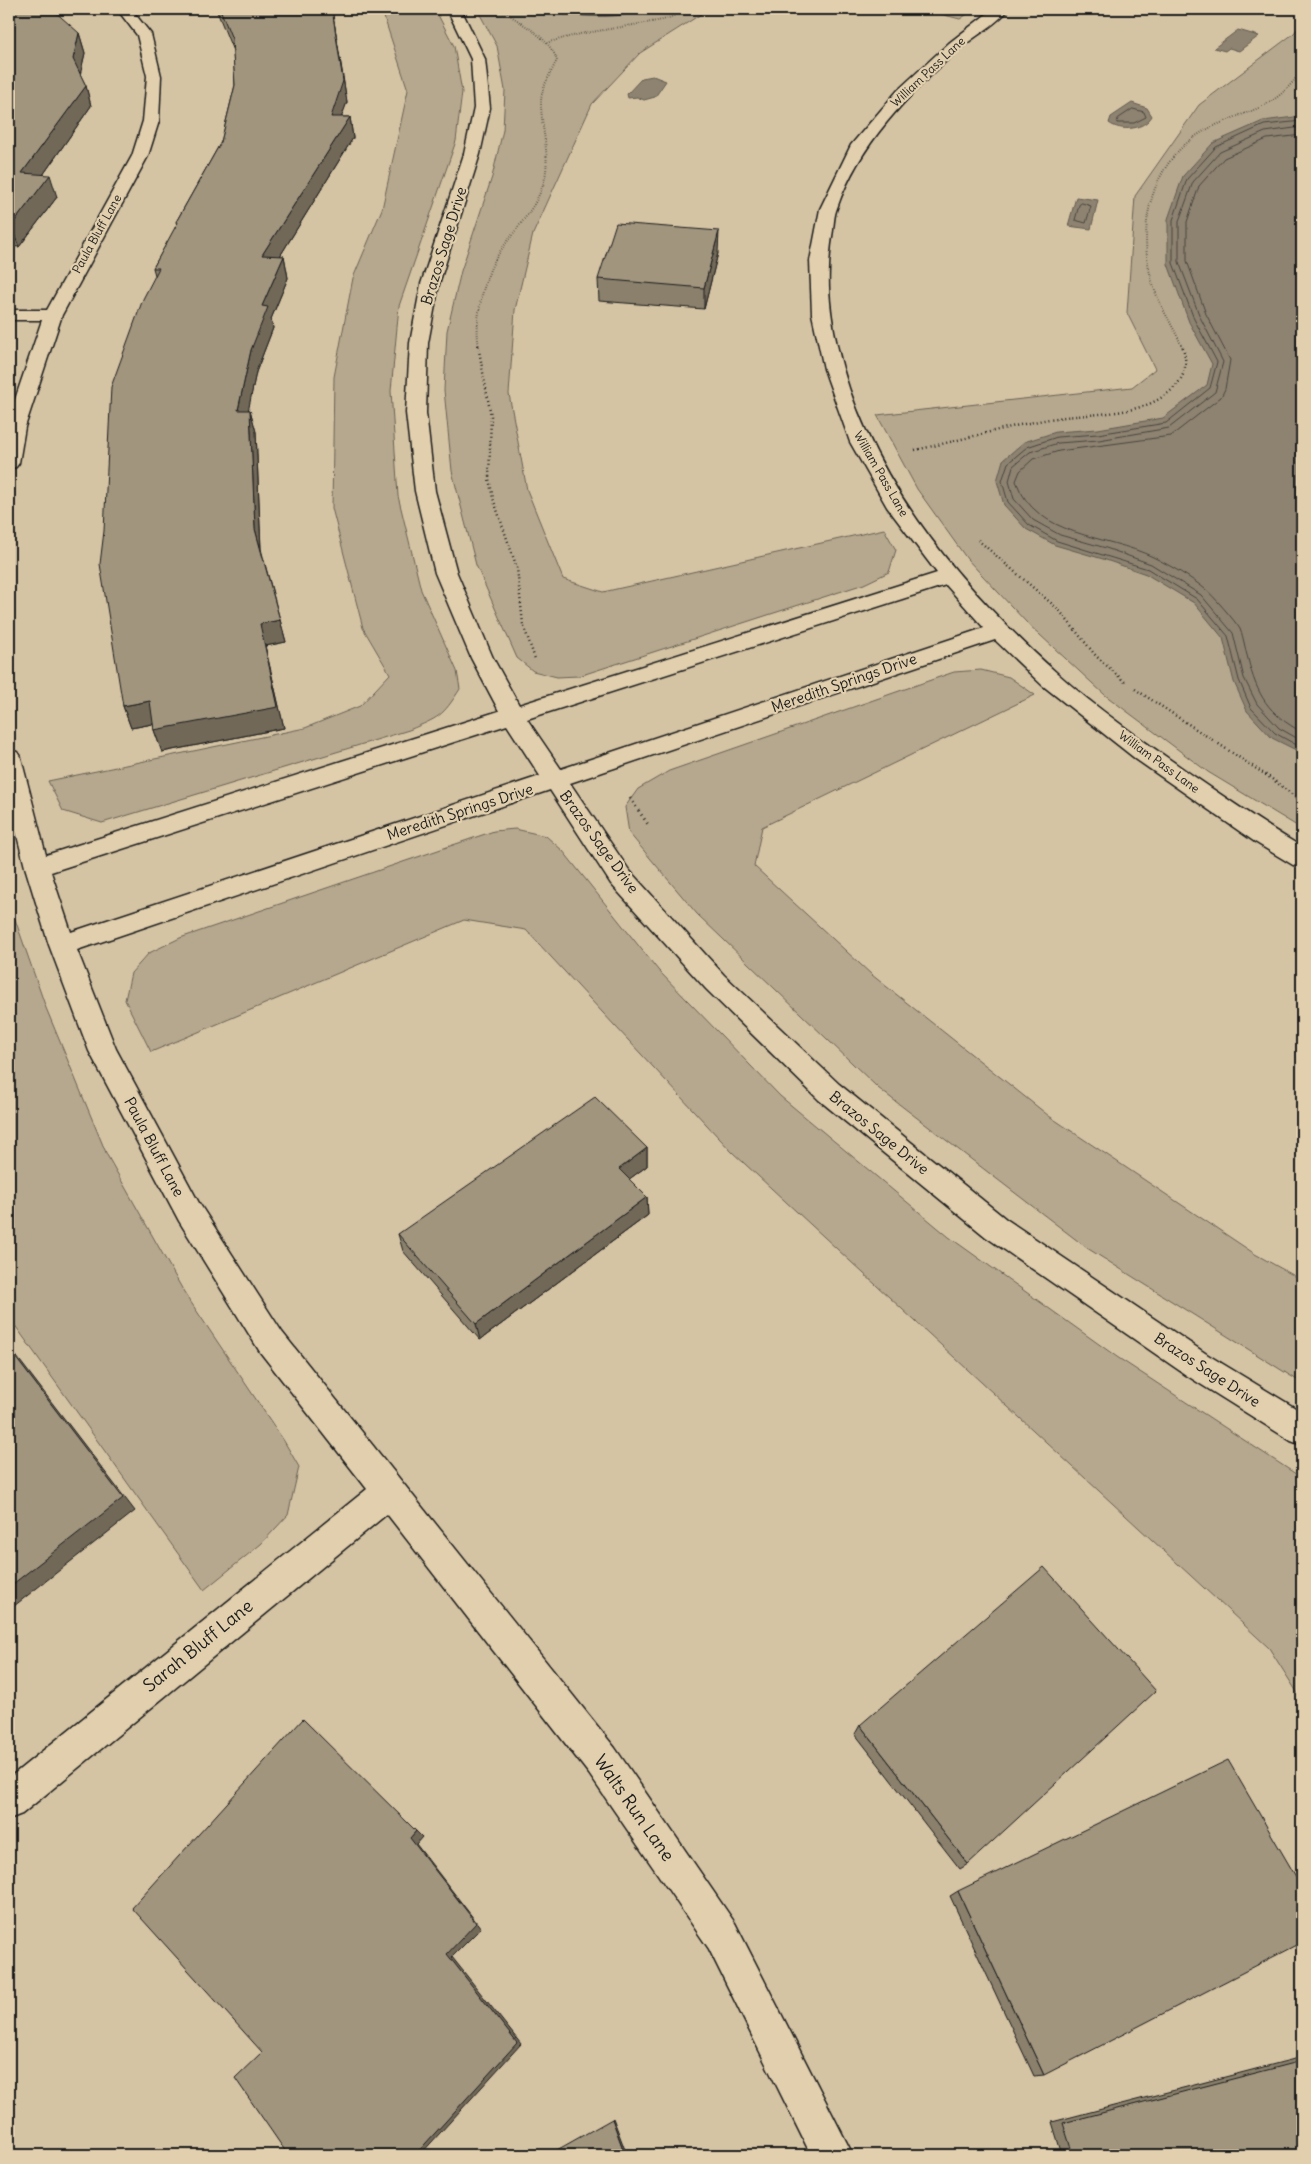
<svg xmlns="http://www.w3.org/2000/svg" width="1311" height="2164" font-family="Delius,sans-serif">
<rect width="100%" height="100%" fill="#d5c4a4"/>
<filter id="ink" filterUnits="userSpaceOnUse"><feTurbulence type="fractalNoise" baseFrequency=".02" numOctaves="2"/><feDisplacementMap in="SourceGraphic" scale="10" xChannelSelector="R" yChannelSelector="G"/><feConvolveMatrix kernelMatrix="1 2 1 2 8 2 1 2 1" color-interpolation-filters="sRGB"/></filter>
<g filter="url(#ink)">
<path fill="#b6a88e" stroke="#696255" d="M379,9H435L454,46L462,92L456,141L399,306L391,391L398,496L421,590L457,671L460,689C442,717 440,717 409,730L102,823L63,811L48,781L305,728L360,706L390,674L363,628L332,508L334,377L353,278L382,209L408,90L383,14Z
M477,9H542L565,15L644,11L650,9H709L640,53L592,104L533,234L515,310L509,394L527,490L563,579L603,592L884,529L896,550L889,572L864,584L579,676L557,677L533,671L517,658L476,565L452,471L444,390L447,331L461,271L492,177L503,130L505,90L497,46Z
M921,9H975L960,19Z
M1302,24V829L1208,772L1105,695L1027,623L967,559L917,489L877,415L1132,387L1155,369L1127,313L1135,196L1199,105L1293,34Z
M981,670L1009,677L1035,695L762,827L754,866L872,975L1049,1116L1255,1254L1302,1280V1383L1087,1248L878,1088L697,914L629,833L625,807L638,789L669,771L954,672Z
M515,829L546,836L563,851L658,970L780,1096L949,1237L1117,1357L1302,1478V1700L1269,1648L732,1152L526,930L464,920L151,1052L125,1000L131,973L149,953L180,938L494,831Z
M9,902L46,1008L107,1155L184,1292L284,1441L299,1467L288,1515L261,1544L204,1590L9,1317Z"/>
<path fill="#8e8371" stroke="#605a4f" d="M542,9H650C616,20 576,18 542,9Z
M1238,30L1259,36L1239,51L1229,48L1225,51L1214,48Z
M653,76L666,81L655,97L644,100L637,97L628,98L627,94L642,78Z
M1132,103L1147,108L1152,116C1144,130 1121,132 1109,123L1111,117Z
M1302,116V753L1272,738L1247,711L1234,682L1223,638L1194,603L1146,574L1103,559L1055,545L1026,529L1004,505L997,481L1003,460L1024,442L1056,432L1098,429L1163,418L1207,385L1212,364L1189,322L1168,264V219L1183,176L1213,143L1263,121Z
M1076,197L1098,200L1091,229L1068,226Z"/>
<g fill="none" stroke-linecap="round" stroke-linejoin="round">
<path stroke="#4a453e" stroke-width="1" d="M561,9L609,11L625,9
M1133,109L1144,112L1146,117L1134,123H1117L1118,119Z
M1302,121L1264,125L1216,147L1187,179L1173,220V263L1194,319L1217,362L1210,388L1166,423L1098,434L1057,437L1027,447L1008,463L1002,481L1008,502L1029,525L1057,541L1148,569L1197,599L1228,636L1239,680L1251,708L1275,733L1302,748
M1302,127L1265,132L1220,152L1193,182L1179,221V262L1200,317L1223,362L1215,392L1169,428L1099,440L1058,443L1030,452L1013,466L1009,481L1014,499L1033,520L1060,535L1106,548L1151,564L1201,595L1233,633L1244,678L1257,704L1279,728L1302,741
M1302,135L1267,139L1224,158L1199,186L1187,222V261L1206,314L1230,360L1225,389L1221,397L1171,436L1059,451L1033,459L1020,471L1016,481C1036,538 1106,534 1153,557C1169,565 1192,578 1205,589C1213,595 1235,621 1240,629C1244,638 1245,650 1248,659C1257,695 1268,714 1302,732
M1082,203L1091,206L1086,223L1075,220L1079,205Z"/>
<g stroke="#1c1c1c" stroke-width="3">
<path id="minor" d="M117,9H131L151,34L161,76L159,121L148,156L62,315L25,427L19,463L16,467L9,469V417L42,320H9V310H47L132,156L143,121L147,76L137,35Z
M447,9H461L485,59L490,108L480,154L439,284L428,343L426,413L435,491L457,573L493,658L519,705L937,573L887,507L850,442L824,369L812,314L810,261L820,209L851,145L898,90L949,43L993,9H1009C996,25 973,37 957,51C908,95 859,144 837,208C834,215 834,223 833,230C826,271 828,305 837,345C866,476 959,586 1057,673C1098,710 1149,745 1195,777C1230,801 1265,825 1302,847V867L1293,865L1255,842L1137,760L1042,685L995,640L570,783L629,870L724,975L839,1084L1006,1219L1208,1355L1302,1412V1445L1291,1441L1186,1375L986,1237L819,1100L706,989L611,884L550,790L77,950L116,1049L199,1203L282,1332L615,1748L735,1923L853,2155H811L709,1949L589,1774L387,1514L22,1814L9,1819V1778L367,1489L260,1352L179,1221L89,1051L49,945L25,867L9,804V750L17,752L21,758L46,855L499,711L471,658L435,573L415,491L406,413L410,343L421,284L464,154L474,108L471,59ZM946,585L984,628L561,769L527,719ZM507,725L540,776L71,932L51,872Z"/>
</g>
<path stroke="#1c1c1c" stroke-width="2" stroke-dasharray="0.5 2" stroke-linecap="butt" d="M549,42L580,34L663,20L692,9
M479,347C474,323 483,279 496,258C511,233 533,214 543,185C552,157 541,131 541,102C541,88 551,73 557,60C548,35 521,25 502,9
M1182,347C1174,327 1161,309 1154,288C1134,227 1151,154 1214,126C1255,107 1274,110 1302,70"/>
<path stroke="#1c1c1c" stroke-width="2.5" stroke-dasharray="1 3" stroke-linecap="butt" d="M478,345L491,416L489,479L493,498L517,568L523,624L535,659
M915,450C958,441 1001,428 1044,420C1079,413 1129,417 1159,399C1181,386 1191,370 1182,345
M978,540L1059,610L1096,656L1126,683
M1135,689L1272,779L1298,799"/>
<path stroke="#1c1c1c" stroke-width="3" stroke-dasharray="1 4" stroke-linecap="butt" d="M630,798L649,826
M1296,798L1302,802"/>
<use href="#minor" fill="#e1cfad" fill-rule="evenodd"/>
</g>
<path fill="#8a806c" stroke="#1c1c1c" d="M9,9L79,33L85,53L80,74L86,86L91,106L43,175L57,197L19,247L9,246Z
M216,9H332L347,102L341,117H350L353,138L280,256H284L288,278L271,319L273,328L256,372L248,410H250L256,432L261,549L286,642L265,646L284,728L162,752L154,730L153,724L131,728L123,706L155,275L153,268L177,225L176,222L221,142L235,85L233,51Z
M718,253L704,309L599,301L598,279Z
M647,1148V1166L629,1179L647,1197L648,1215L480,1340L403,1251L398,1234Z
M860,1725L968,1864L960,1869L855,1734Z
M958,1891L1044,2075L1034,2076L950,1896Z
M1302,2057V2155H1062L1052,2122Z"/>
<path fill="#716858" stroke="#1c1c1c" d="M332,9L347,102L334,138L331,117Z
M79,33L85,53L79,80L73,59Z
M86,86L91,106L29,195L22,173Z
M350,117L353,138L267,277L262,255Z
M50,175L57,197L19,247L11,226Z
M719,231L718,253L704,309V288Z
M284,256L288,278L271,319L273,328L256,372L244,432L238,410L251,350L262,306Z
M250,410L256,432L261,551L255,529Z
M280,620L286,642L265,646L284,728L162,752L154,730L260,624Z
M150,701L158,723L131,728L123,706Z
M647,1148V1166L620,1186L619,1169Z
M647,1197L648,1215L480,1340L476,1324Z
M9,1348L17,1357L135,1511L9,1610Z
M416,1831L422,1837L416,1844L481,1928L452,1957L521,2044L420,2155H415L447,1954L410,1838Z
M613,2118L627,2155H625L612,2119Z"/>
<path fill="#a1957e" stroke="#1c1c1c" d="M9,9H52L79,33L73,59L86,86L22,173L50,175L11,226L9,225Z
M220,9H332L343,81L331,117H350L262,255L284,256L262,306L268,307L251,350L238,410H250L255,529L280,620L260,624L278,707L154,730L150,701L123,706L100,564L104,531L111,387L143,299L159,268H153L178,222H176L221,142L235,85L232,39Z
M616,223L719,231L704,288L598,279Z
M595,1097L647,1148L619,1169L647,1197L476,1324L398,1234Z
M9,1349L123,1498L9,1587Z
M1044,1567L1156,1691L968,1864L860,1725Z
M303,1719L416,1831L410,1838L476,1923L447,1954L517,2043L415,2155H288L235,2078L262,2052L132,1908Z
M1228,1760L1302,1887V1942L1044,2075L958,1891Z
M1302,2061V2155H1073L1063,2123Z
M612,2119L625,2155H548Z"/>
</g>
<g text-anchor="middle" stroke-width="4.5" stroke-linejoin="round" paint-order="stroke">
<g font-size="12" fill="#1c1c1c" stroke="#e1cfad">
<text transform="translate(928 72) rotate(-43)" y="4">William Pass Lane</text>
<text transform="translate(97 234) rotate(-61)" y="4">Paula Bluff Lane</text>
<text transform="translate(881 474) rotate(60)" y="4">William Pass Lane</text>
<text transform="translate(1159 762) rotate(36)" y="4">William Pass Lane</text>
</g>
<g font-size="15" fill="#1c1c1c" stroke="#e1cfad">
<text transform="translate(444 246) rotate(-73)" y="5">Brazos Sage Drive</text>
<text transform="translate(844 683) rotate(-19)" y="5">Meredith Springs Drive</text>
<text transform="translate(460 812) rotate(-18)" y="5">Meredith Springs Drive</text>
<text transform="translate(599 842) rotate(54)" y="5">Brazos Sage Drive</text>
<text transform="translate(879 1133) rotate(39)" y="5">Brazos Sage Drive</text>
<text transform="translate(154 1147) rotate(62)" y="5">Paula Bluff Lane</text>
<text transform="translate(1207 1370) rotate(33)" y="5">Brazos Sage Drive</text>
</g>
<g font-size="18" fill="#1c1c1c" stroke="#e1cfad">
<text transform="translate(198 1646) rotate(-39)" y="6">Sarah Bluff Lane</text>
<text transform="translate(634 1808) rotate(55)" y="6">Walts Run Lane</text>
</g>
</g>
<rect width="1311" height="2164" fill="none" stroke="#e1cfad" stroke-width="30"/>
<rect x="15" y="15" width="1281" height="2134" fill="none" stroke="#1c1c1c" stroke-width="2" filter="url(#ink)"/>
</svg>
